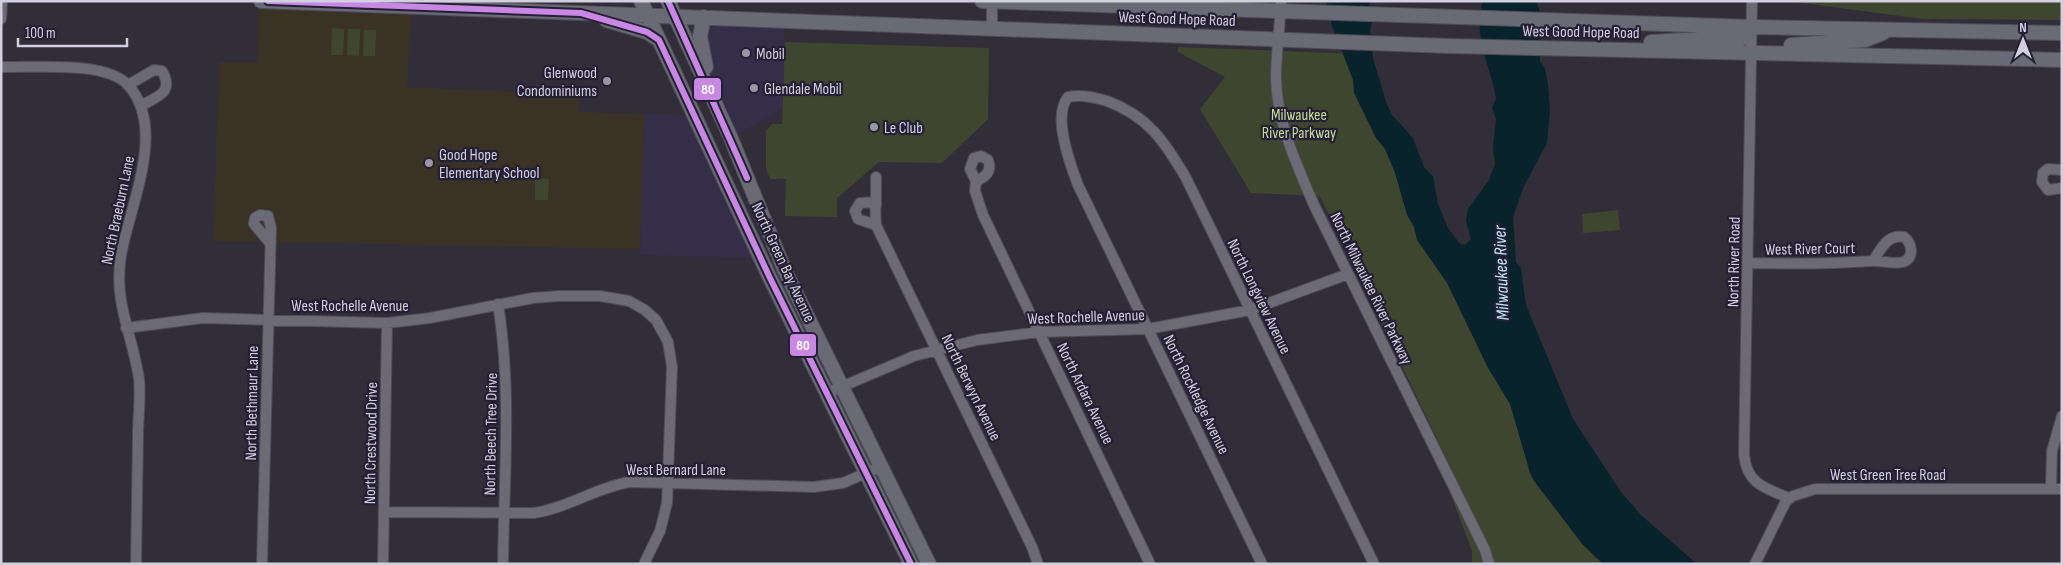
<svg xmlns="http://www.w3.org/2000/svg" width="2063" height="565" font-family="'Sofia Sans Condensed',sans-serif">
<rect width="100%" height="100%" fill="#312e3a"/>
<path fill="#342e48" d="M704,17L785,20L783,109L730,138L703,57Z
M644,114L696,116L761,258L640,255Z"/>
<path fill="#3b3226" d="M259,1L412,7L407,87L580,95L579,112L644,114L640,249L213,241L219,62L257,63Z"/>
<path fill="#3f462f" d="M1788,1H2062V20L1923,19Z
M332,28L344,29L343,55H331Z
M348,29H360L359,56L347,55Z
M364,30H376L375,56H363Z
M785,42L989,48L988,119L942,163L879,162L837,198V217L785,216L786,179H770L766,168V131L772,124H782Z
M1178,47L1360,54L1426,200L1659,564H1472V551L1443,474H1454L1320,196L1251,193L1200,109L1225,77L1178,52Z
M535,178L549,179L548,200H535Z
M1618,210L1620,230L1583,233L1582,214Z"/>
<path fill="#09232c" d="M1326,1H1369L1372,23L1370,31L1373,58L1386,102L1392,115L1413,138L1424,167L1433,176L1438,204L1448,228L1460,244L1465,245L1471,239L1466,221L1468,209L1489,180L1495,163L1493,147L1496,119L1492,108L1496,98C1490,64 1472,36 1483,1H1536L1540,12V61L1545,69L1548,84L1550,111L1547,143L1524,186L1513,217L1516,262L1521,268L1526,305L1573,419L1621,492L1641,515L1697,564H1603L1583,545L1534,481L1530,473L1510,404L1488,368L1447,283L1417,240L1414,227L1407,215L1395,173L1385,149L1376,138L1354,93L1353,80L1332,26Z"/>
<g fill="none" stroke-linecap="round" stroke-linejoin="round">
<g stroke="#4e4c56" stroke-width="12">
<path id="minor" d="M1281,1C1280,27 1276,53 1276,79C1277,123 1297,165 1314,205L1485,550L1489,564
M1752,1L1744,455C1747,484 1765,488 1789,498
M1,19L2,1
M992,28V1
M1,67C34,68 107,60 129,86C167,130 129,207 121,256C113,302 133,336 139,379C141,397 138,417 138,435C137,478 137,521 136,564
M128,85L154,70L162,71C174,92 159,96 142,105
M2062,170L2048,169L2043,173L2042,182L2048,190L2062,188
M876,177V206
M976,181C986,177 992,171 988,160L981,156L974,158L970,169L976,181L975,191L983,215L1150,564
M876,225L858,219L855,211L860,203L875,202L876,225L1032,547L1038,564
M1748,263C1790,264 1831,264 1872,261C1882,260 1893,265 1903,262C1915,258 1912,243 1904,237C1887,234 1881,249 1873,261
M498,304C512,390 504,478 503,564
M126,328L203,318L387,323L430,318L533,298L559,296H600L629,301L645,310L656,320L668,342L672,367L667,503L660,531L644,564
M827,393L914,356L977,340L1039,332L1148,329L1250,310L1348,274
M2051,488L2052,451L2062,416
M384,512L534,513C568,508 597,487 630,482L814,487L843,483L880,467
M262,564L271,228L268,216L260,215L255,218L254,224L270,243
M383,564L387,323
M1262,564L1078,185C1070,164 1052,116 1068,97C1081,94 1094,97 1107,101C1148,116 1165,142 1186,178L1374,564
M1755,564L1786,501L1793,496L1815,489H2062"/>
</g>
<g stroke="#4e4c56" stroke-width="16">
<path id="major" d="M261,1L1449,46L2062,60
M641,1L770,278L911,564
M668,1L730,136L785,271L929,564
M982,1L1752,27L2062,33
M704,17L700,36L706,67
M606,20L647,32L659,40
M1651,42L1703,39L1738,40L1743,38L1752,27
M1791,45L1865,40L1883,33"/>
</g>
<use href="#minor" stroke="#6c6a75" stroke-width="10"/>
<use href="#major" stroke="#696a76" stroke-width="14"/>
<g stroke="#241f35" stroke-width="10">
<path id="bus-1" d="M268,1L581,13L647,32L659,40L770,278L911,564
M668,1L747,178"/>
</g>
<use href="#bus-1" stroke="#c787e3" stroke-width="6"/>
</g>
<g fill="#9a97a5" stroke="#241f35" stroke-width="2">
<circle cx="746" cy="53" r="5"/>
<circle cx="607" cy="81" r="5"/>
<circle cx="754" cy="88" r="5"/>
<circle cx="874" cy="127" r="5"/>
<circle cx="429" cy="163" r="5"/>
</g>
<g text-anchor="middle" stroke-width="4.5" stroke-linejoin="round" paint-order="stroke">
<g font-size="16" fill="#d2d0de" stroke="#241f35">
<text transform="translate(1177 18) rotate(2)" y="6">West Good Hope Road</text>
<text transform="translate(1581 31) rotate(1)" y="6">West Good Hope Road</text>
<text transform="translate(117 210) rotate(-78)" y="6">North Braeburn Lane</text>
<text transform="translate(1810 248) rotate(-1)" y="6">West River Court</text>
<text transform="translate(784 262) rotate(65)" y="6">North Green Bay Avenue</text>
<text transform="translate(1733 262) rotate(-89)" y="6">North River Road</text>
<text transform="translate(1372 288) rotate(64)" y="6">North Milwaukee River Parkway</text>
<text transform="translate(1260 296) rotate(64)" y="6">North Longview Avenue</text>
<text x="350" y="311">West Rochelle Avenue</text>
<text transform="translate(1086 316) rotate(-2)" y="6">West Rochelle Avenue</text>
<text transform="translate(972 387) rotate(64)" y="6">North Berwyn Avenue</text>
<text transform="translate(1086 393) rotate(64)" y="6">North Ardara Avenue</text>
<text transform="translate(1197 394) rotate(64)" y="6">North Rockledge Avenue</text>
<text transform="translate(251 403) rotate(-89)" y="6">North Bethmaur Lane</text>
<text transform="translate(490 434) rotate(-89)" y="6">North Beech Tree Drive</text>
<text transform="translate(370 443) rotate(-89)" y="6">North Crestwood Drive</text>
<text x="676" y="475">West Bernard Lane</text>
<text x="1888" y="480">West Green Tree Road</text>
</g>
<g font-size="16" fill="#d2d0de" stroke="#241f35" text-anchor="start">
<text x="756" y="59">Mobil</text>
<text x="597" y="78" text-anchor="end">Glenwood<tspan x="597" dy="18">Condominiums</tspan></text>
<text x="764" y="94">Glendale Mobil</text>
<text x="884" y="133">Le Club</text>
<text x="439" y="160">Good Hope<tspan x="439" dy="18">Elementary School</tspan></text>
</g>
<g font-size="16" fill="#c9de99" stroke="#241f35">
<text x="1299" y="120">Milwaukee<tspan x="1299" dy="18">River Parkway</tspan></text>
</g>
<g font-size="18" font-style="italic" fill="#bbecfd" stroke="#241f35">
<text transform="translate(1501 273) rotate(-92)" y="6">Milwaukee River</text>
</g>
</g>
<g stroke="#241f35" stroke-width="2">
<rect x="693" y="77" width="29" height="24" rx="5" fill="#c787e3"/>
<rect x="789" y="333" width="28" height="24" rx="5" fill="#c787e3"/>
</g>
<g font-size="14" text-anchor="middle" font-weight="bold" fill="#fff">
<text x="708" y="94">80</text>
<text x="803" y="350">80</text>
</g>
<rect width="2063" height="565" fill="none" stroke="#d2d0de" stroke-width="5"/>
<g transform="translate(2023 40)" stroke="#241f35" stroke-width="4" paint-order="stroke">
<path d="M0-4L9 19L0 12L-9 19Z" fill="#d2d0de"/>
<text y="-8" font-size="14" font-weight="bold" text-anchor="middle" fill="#d2d0de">N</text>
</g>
<path d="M18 38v8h109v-8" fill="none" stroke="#d2d0de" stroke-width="2.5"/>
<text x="25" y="38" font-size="15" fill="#d2d0de" stroke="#241f35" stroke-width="4" paint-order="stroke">100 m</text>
</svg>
